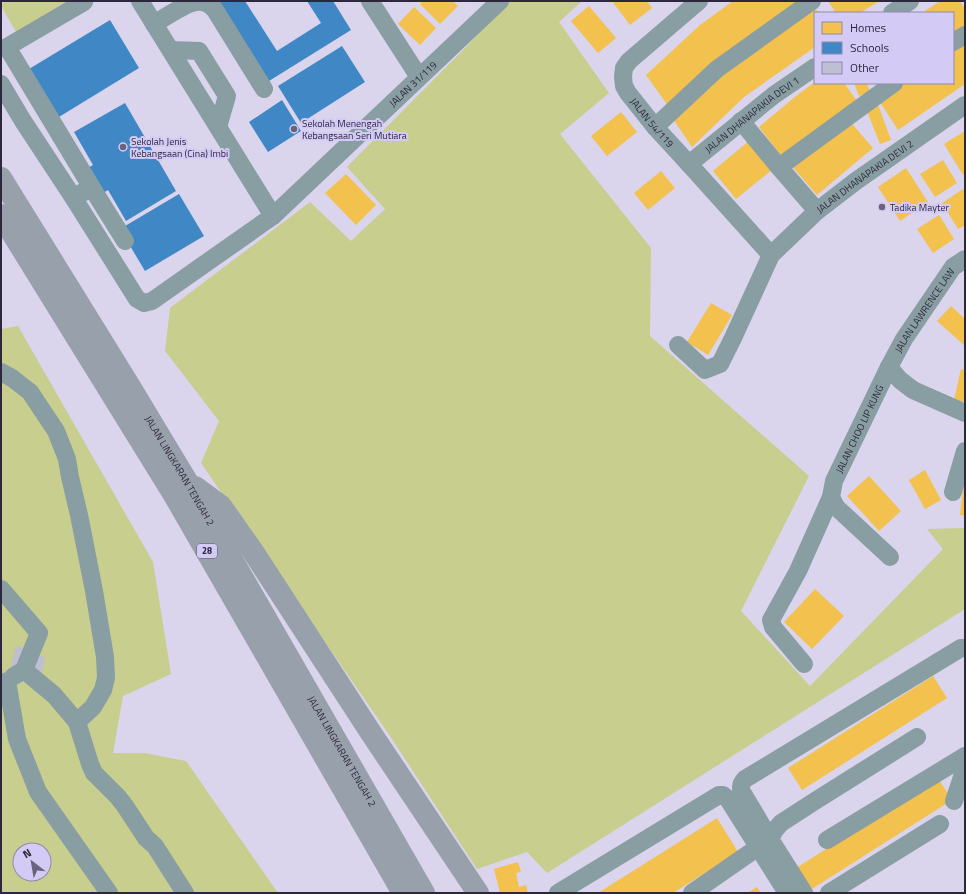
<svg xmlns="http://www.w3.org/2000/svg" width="966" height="894" font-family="'Titillium Web',sans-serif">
<rect width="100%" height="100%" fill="#dad4ec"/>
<path fill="#c8ce8e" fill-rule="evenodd" d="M6,1H73L19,37L1,6V4Z
M508,1H582L559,22L609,93L560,134L651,248L650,336L809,476L741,611L810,686L943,549L927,529L965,528V609L547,873L527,852L477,869L390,736L201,463L219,421L165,351L170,308L310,202L351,241L385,209L347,167L467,46Z
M18,326L153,562L171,674L123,696L113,753H144L186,761L278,893H1V329ZM20,850H44V874H20Z"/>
<path fill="#f2c14e" d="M423,1H453L458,6L440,24L420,4Z
M612,1H647L652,8L630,25Z
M733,1H800L669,107L646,75L700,25Z
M828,1H879L860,13H836Z
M940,1H960L965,9V28L953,36V13H922Z
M812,5L819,13H815V47L744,97L692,147L671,116Z
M589,6L616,38L598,53L571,21Z
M414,7L436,28L420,45L398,24Z
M965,40V84L898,130L878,99L901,83H953V48Z
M815,82V83H844L857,101L783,158L759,127L796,96Z
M854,83H867L870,92L859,96Z
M877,102L891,140L880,144L865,106Z
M621,112L637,132L607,156L591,136Z
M847,118L873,148L817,195L791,165Z
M965,131V173L963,175L944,144Z
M750,140L773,169L736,199L713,171Z
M943,160L957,183L935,197L920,174Z
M906,168L928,202L900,221L878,187Z
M661,171L675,188L648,210L634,193Z
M346,174L376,205L356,225L325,193Z
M963,189L965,192V225L958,229L942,203Z
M939,215L954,239L933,253L917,229Z
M711,303L732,315L708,355L687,342Z
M951,306L965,319V346L937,321Z
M961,369L965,370V402L954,400Z
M925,470L941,500L925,509L909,480Z
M869,476L901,511L879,531L847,496Z
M963,489H965V516L960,515Z
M815,589L844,616L812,649L784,622Z
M933,676L947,698L802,790L788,768Z
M938,778L952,800L807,892L793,870Z
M717,818L738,852L673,893H598Z
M518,862L521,872L516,873L519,887L526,885L528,893H500L494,869Z
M757,887L761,893H747Z"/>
<path fill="#3f88c5" d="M218,1H245L277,51L321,23L307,1H333L351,30L269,81Z
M110,20L139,68L54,120L24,72Z
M342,46L365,82L301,123L278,86Z
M282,100L301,131L268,152L249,122Z
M125,103L176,191L126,221L108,190L95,198L80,172L93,165L74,132Z
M179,194L204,236L145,271L120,229Z"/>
<path fill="#bfbfd4" d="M16,646L30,649L29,653L45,657L41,676L10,670Z"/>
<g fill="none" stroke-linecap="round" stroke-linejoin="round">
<g stroke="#889ea2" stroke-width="18">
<path d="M140,1L273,216"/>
<path d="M370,1L419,77"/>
<path id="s1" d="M699,1L629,61L624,68L623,77L624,86L628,93L655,127L689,164L771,255"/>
<path d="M892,13L910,1"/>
<path d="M154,24C164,18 186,3 196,2C204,1 210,4 215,10L264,89"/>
<path d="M953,42L965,35"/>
<path d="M171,50L199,51L227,96L218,127"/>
<path id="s2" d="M1,84L23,121L73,197L137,299L144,303L152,301L273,216L500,1"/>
<path d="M741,121L779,167L817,211"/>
<path d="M655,127L717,69L812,1"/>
<path id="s3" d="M689,164L774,95L815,67"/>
<path d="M779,167L894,83"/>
<path d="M92,188L125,241"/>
<path d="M73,197L92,188L7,47L84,2"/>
<path id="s4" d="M678,345L705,370L720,364L733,338L771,255L817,211L856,181L965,105"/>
<path id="s5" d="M889,367L904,339L953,267L965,259"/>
<path d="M1,372L12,378L30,392L56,431L67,459L70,477L79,515L94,591L105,657L106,678L103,690L93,707L77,722"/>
<path d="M953,492L965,451"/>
<path id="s6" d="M890,557L836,507L831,497L834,481L889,367L900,380L913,390L965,413"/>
<path d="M1,589L39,633L24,670L14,676"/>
<path d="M804,664L773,627L771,620L798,571L831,497"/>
<path d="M24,670L54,695L77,722L90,764L94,773L118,797L125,806L146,838L155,846L185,893"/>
<path d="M7,681L17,739L38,792L109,893"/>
<path d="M954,801L965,768"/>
<path d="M827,840L965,756"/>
<path d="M558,893L719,795H723L728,799L787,893"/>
<path d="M692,893L770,839L742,792C740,787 741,783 745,779L961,648H965"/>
<path d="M804,893L770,839L775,830L781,823L815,801L917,737"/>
<path d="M829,893L940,824"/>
</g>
<g stroke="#98a1ab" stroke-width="22">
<path id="s7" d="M1,178L129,385L188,483L424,893"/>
<path d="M1,215L174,495L403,893"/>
<path d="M195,487L221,506L254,553L371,733L478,893"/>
</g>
</g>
<g fill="#6a647a" stroke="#d4caf6" stroke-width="1.5">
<circle cx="294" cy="129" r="4"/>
<circle cx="123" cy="147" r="4"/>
<circle cx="882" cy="207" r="4"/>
</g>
<g text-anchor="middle" stroke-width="4" stroke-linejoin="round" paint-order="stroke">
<rect fill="#d4caf6" stroke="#5f5874" stroke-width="1" x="197" y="544" width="20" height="14" rx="3"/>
<g font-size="9" font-weight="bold" fill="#2d273d">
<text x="207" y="554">28</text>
</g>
<g font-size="10" fill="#2d273d" stroke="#d4caf6">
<text dy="4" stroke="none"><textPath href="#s2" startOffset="611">JALAN 31/119</textPath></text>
<text dy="4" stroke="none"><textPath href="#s3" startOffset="80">JALAN DHANAPAKIA DEVI 1</textPath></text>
<text dy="4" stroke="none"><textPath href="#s1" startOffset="165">JALAN 54/119</textPath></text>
<text dy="4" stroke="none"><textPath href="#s4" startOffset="296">JALAN DHANAPAKIA DEVI 2</textPath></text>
<text dy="4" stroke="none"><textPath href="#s5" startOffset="67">JALAN LAWRENCE LAW</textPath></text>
<text dy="4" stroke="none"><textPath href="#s6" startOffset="159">JALAN CHOO LIP KUNG</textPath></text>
<text dy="4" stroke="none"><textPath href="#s7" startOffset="343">JALAN LINGKARAN TENGAH 2</textPath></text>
<text dy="4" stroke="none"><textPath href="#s7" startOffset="667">JALAN LINGKARAN TENGAH 2</textPath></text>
</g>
<g font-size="10" fill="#2d273d" stroke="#d4caf6" text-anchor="start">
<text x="302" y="127">Sekolah Menengah<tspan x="302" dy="12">Kebangsaan Seri Mutiara</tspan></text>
<text x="131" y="145">Sekolah Jenis<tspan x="131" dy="12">Kebangsaan (Cina) Imbi</tspan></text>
<text x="890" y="211">Tadika Mayter</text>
</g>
</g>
<rect width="966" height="894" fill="none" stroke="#2d273d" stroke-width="4"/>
<rect x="814" y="12" width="140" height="72" fill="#d4caf6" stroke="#9189ac"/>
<rect x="822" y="22" width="20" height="12" fill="#f2c14e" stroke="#9189ac"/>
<text x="850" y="32" font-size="12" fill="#2d273d">Homes</text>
<rect x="822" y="42" width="20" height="12" fill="#3f88c5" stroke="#9189ac"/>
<text x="850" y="52" font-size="12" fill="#2d273d">Schools</text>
<rect x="822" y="62" width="20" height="12" fill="#bfbfd4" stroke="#9189ac"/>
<text x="850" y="72" font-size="12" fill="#2d273d">Other</text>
<g transform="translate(32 862) rotate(329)"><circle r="19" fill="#d4caf6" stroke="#9189ac"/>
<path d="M0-3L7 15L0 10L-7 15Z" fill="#6a647a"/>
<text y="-6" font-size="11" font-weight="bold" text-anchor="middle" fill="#2d273d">N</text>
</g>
</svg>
